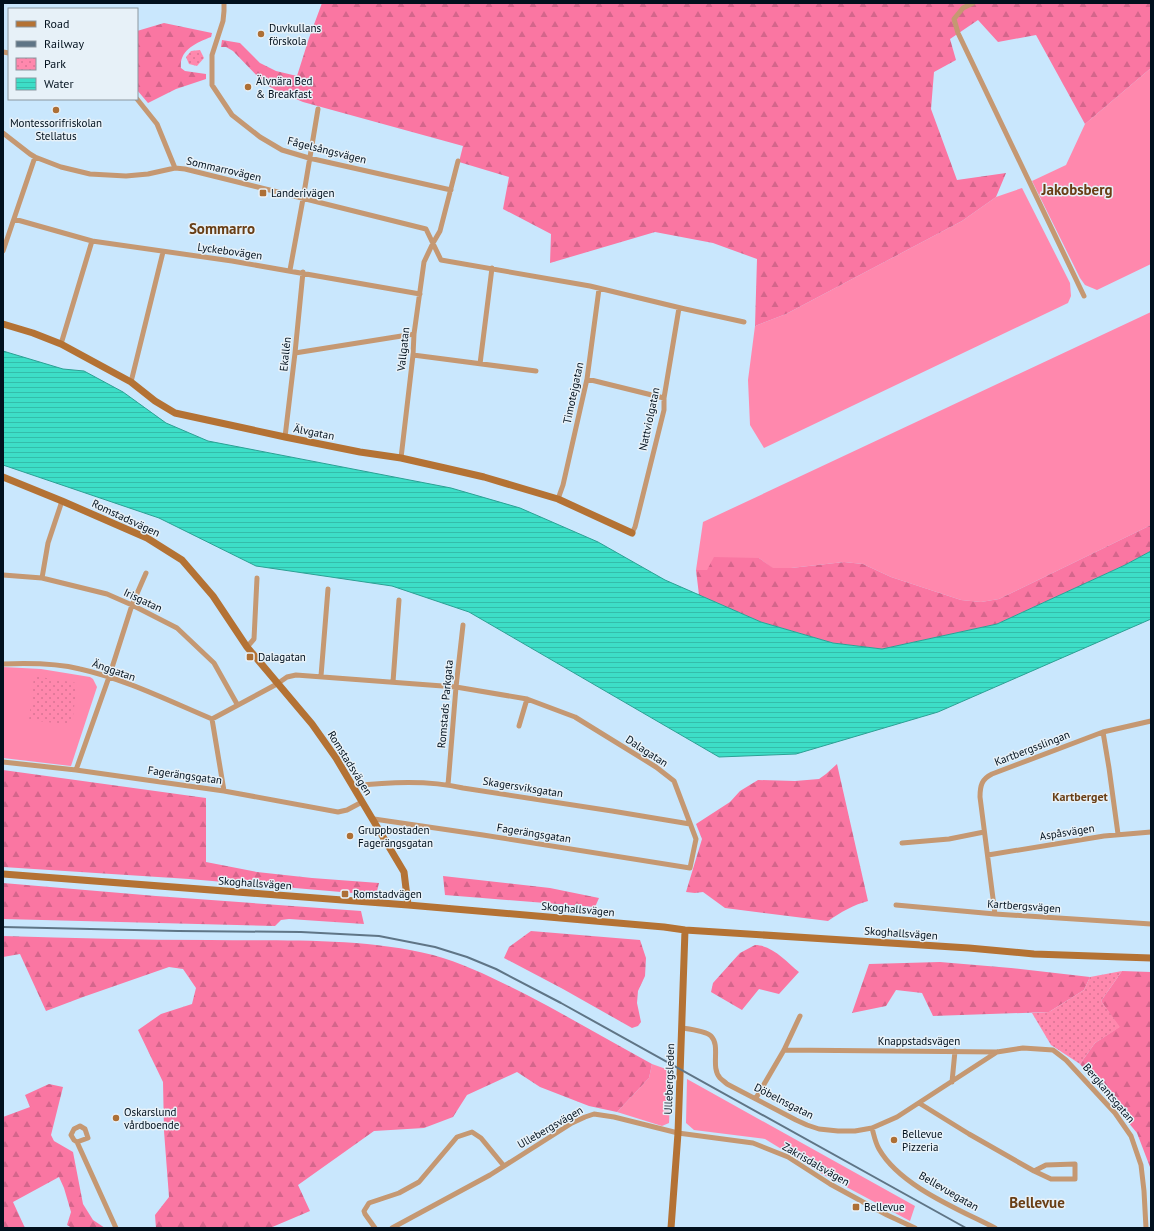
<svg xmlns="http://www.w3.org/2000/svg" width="1154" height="1231" font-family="'PT Sans',sans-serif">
<defs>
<pattern id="forest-firs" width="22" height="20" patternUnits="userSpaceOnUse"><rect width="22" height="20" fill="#fa76a2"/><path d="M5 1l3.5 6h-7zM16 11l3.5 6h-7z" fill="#d4658b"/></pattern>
<pattern id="park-dots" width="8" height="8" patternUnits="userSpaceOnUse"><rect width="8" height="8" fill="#ff88ad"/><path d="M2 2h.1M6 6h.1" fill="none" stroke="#d97494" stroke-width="1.8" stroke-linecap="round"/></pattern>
<pattern id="water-rules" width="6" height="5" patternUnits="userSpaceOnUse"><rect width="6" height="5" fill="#3ddec7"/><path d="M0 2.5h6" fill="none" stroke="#34bdaa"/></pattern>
</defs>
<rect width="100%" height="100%" fill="#c9e7fd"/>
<path fill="#ff88ad" d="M1151,68V264L1097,290L1085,285L1080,278L1032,181L1066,165L1085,124Z
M1022,188L1070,283L1071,296L1068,303L764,448L750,425L748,380L755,326L786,314L962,221L996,197Z
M1151,312V525L999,599L981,602L961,600L891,577L863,564L844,562L791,568H772L759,558L707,570H696L703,522Z
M3,667L41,669L90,677L93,679L97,687L71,766L3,758Z
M652,1064L666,1069L671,1081L669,1123L662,1126L617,1112L649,1078Z
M687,1079L915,1206L910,1221L824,1175L765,1139L694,1130L686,1123Z"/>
<path fill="url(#forest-firs)" d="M322,3H1151V68L1085,124L1036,35L998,42L978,20L950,39L956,60L934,72L931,109L957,180L1006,173L996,197L962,221L786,314L755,326L757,259L713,243L655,232L550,263L551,234L503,209L509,177L459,162L463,146L303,102L279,92L265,84L233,51L226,47H221L222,40L240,43L260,63L276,71L297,76L309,38Z
M164,23L212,33L211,37C196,43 179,50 181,68L185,71L206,74V79L176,89L148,103L137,90V31Z
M1151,525V551L1125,565L997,624L882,649L833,643L761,622L699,595L696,570H707L714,557L759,558L773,568H791L844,562L863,564L891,577L961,600L981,602L999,599Z
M837,764L868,901C853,905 841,912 828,921L725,908L703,892L695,893L686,892L702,839L696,824L730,802L740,791L758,780L795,781L819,779L826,774Z
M3,770L206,798V862L257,872L312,878L379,883L376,895L189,879L3,867Z
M443,876L550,888L599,898L595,907L445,895Z
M3,883L156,896L361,911L364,924L289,919L281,920L275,926L3,919Z
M531,931L640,940L646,958L645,976L638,991L637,1003L641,1022L638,1026L632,1028L563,989L504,958L509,947Z
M3,936C72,938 141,940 210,940C283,941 362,937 433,955C466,964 497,980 527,995C569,1017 610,1041 652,1064L649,1078L617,1112L589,1106L540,1087L517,1072L467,1095L453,1117L424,1128L374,1131L298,1185L310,1211L270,1228H156L155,1215L169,1197L164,1131L163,1082L138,1030L161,1014L192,1004L196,988L183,969L169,967L83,997L46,1011L20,954L3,957Z
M755,945C772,945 787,962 799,972L779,994L759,989L742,1010L711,992L713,983L730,964L740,953Z
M940,962L1011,968L1090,977L1084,990L1049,1012L933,1016L922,993L896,990L886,1006L852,1013L869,964Z
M1122,971L1151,972V1190L1150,1167L1137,1133L1080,1064L1095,1043L1119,1027L1101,1001Z
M49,1084L63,1087L51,1135L54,1141L73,1152L83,1204L93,1220L105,1228H72L67,1225L71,1212L64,1188L59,1177L13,1202L25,1228H3V1117L30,1107L25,1095Z"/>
<path fill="url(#park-dots)" d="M200,50L204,58L197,66L189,64L186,57L191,51Z
M34,676L77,683L72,725L29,720Z
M1122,971L1101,1001L1120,1027L1095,1043L1080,1064L1051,1045L1032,1013L1049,1012L1084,990L1090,977Z"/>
<path fill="url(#water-rules)" stroke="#2ba094" d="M3,351L63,369L84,371L123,392L166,423L208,441L451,488L520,508L598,542L665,580L761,622L833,643L882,649L997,624L1125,565L1151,551V619L938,712L796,754L719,757L469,612L392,586L256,566L159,518L3,465Z"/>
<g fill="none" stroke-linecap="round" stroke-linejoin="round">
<path stroke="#c59872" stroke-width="5" d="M224,3V11L223,21L212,55V85L232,115L260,137L282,150L309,158L451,190
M973,3L963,8L954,19L958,33L1084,296
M3,52L9,53
M137,99L157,124L175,168
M3,133L30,154L35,157L61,167L90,174L126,176L148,174L175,168L185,169L426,229L441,260L590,286L685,309L744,322
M14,219L92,241L232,261L420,294
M3,251L35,157
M290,270L303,199L318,109
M61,344L92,241
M295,353L414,334
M413,355L536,371
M480,364L492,268
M587,379L664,398
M131,382L163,252
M285,437L295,353L303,272
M401,458L413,355L414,334L424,262L433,243L440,231L458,161
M558,499L563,485L587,379L599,289
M632,533L635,527L664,410V398L679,308
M3,575L42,578L107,594L132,605L177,628L214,663L237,704
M42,578L48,543L62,501
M247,647L254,639L257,578
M3,664C28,663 56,663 80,669C125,679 169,701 212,719
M321,676L328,589
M393,682L399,600
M519,726L527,699
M1103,732L1109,768L1118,834
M3,762L76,770L224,791L338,812L347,810L362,802
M76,770L109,677L132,605L146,573
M448,785L456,687L463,625
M353,786C387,782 429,780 463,788L612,811L690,824
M224,791L212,719L277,684L287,677L296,675L456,687L527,699L575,717L656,767L674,781L696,839L690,868L483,835L374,819
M902,843L949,839L984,832
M988,855L1104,836L1151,832
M896,905L995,914L1151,924
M995,914L980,797C980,785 982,779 992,774L1103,732L1151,721
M682,1028C689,1029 706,1031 711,1036C721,1046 710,1067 720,1078C722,1080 725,1082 727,1084L796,1120L807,1125L819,1129L838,1131H855L872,1128L897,1117L997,1052
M784,1050L997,1052L1023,1048L1053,1050L1066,1060L1115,1113L1131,1136L1141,1165L1144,1191L1146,1228
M952,1082L955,1051
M756,1098L784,1050L800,1016
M919,1103L969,1134L1034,1171L1051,1179H1075V1164L1046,1165L1034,1171
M872,1128C874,1135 875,1142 879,1149C900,1186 958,1209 995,1228
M77,1142L88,1138L85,1129L80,1126L74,1129L71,1135L74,1140L77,1142L116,1228
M375,1228L365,1214L364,1211L369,1203L399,1193L419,1182L457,1137L472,1132L481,1138L504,1166
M392,1228L490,1175L572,1123L585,1117L594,1114L614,1117L678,1133L753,1143L788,1157L830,1184L887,1215L915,1228"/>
<path stroke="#b47234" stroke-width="7" d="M3,324L33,333L61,344L131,382L155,401L175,413L285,437L360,452L401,458L445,468L484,477L558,499L632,533
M3,477L62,501L147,538L182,560L213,596L247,647L312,724L336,758L404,872L408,905
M3,874L408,905L664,927L685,930L969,948L1034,954L1151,958
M671,1228L678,1133L685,930"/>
<path stroke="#5f7586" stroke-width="2" d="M3,927L178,931L301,932L379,936L435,947L467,957L496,969L561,1003L966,1228"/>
</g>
<g fill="#ad6f35" stroke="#e7f1f8" stroke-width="1.5">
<circle cx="261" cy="34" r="4"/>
<circle cx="248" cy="87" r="4"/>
<circle cx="56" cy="110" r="4"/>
<rect x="259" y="189" width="8" height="8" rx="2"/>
<rect x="246" y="653" width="8" height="8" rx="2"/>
<circle cx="350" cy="836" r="4"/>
<rect x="341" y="890" width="8" height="8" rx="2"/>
<circle cx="116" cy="1118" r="4"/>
<circle cx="894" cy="1140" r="4"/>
<rect x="852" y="1203" width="8" height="8" rx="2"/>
</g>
<g text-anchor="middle" stroke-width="3" stroke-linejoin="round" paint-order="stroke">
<g font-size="11" fill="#01101d" stroke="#e7f1f8" text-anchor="start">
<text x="269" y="32">Duvkullans<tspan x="269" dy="13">förskola</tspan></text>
<text x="256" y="85">Älvnära Bed<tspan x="256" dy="13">&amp; Breakfast</tspan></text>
<text x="56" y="127" text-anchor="middle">Montessorifriskolan<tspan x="56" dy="13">Stellatus</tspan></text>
<text x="271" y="197">Landerivägen</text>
<text x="258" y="661">Dalagatan</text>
<text x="358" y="834">Gruppbostaden<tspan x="358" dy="13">Fagerängsgatan</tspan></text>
<text x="353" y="898">Romstadvägen</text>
<text x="124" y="1116">Oskarslund<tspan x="124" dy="13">vårdboende</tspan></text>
<text x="902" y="1138">Bellevue<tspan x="902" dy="13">Pizzeria</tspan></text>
<text x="864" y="1211">Bellevue</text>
</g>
<g font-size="11" fill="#01101d" stroke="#e7f1f8">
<text transform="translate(327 150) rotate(14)" y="4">Fågelsångsvägen</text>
<text transform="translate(224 169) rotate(13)" y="4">Sommarrovägen</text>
<text transform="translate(230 251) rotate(8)" y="4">Lyckebovägen</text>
<text transform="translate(403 349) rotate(-84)" y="4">Vallgatan</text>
<text transform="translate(285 354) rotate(-84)" y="4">Ekallén</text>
<text transform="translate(573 393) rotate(-78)" y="4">Timotejgatan</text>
<text transform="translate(649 419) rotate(-78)" y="4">Nattviolgatan</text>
<text transform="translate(314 432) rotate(11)" y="4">Älvgatan</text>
<text transform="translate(126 518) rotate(25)" y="4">Romstadsvägen</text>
<text transform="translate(143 600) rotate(25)" y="4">Irisgatan</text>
<text transform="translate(114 670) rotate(19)" y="4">Änggatan</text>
<text transform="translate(445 704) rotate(-85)" y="4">Romstads Parkgata</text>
<text transform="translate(1032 748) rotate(-21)" y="4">Kartbergsslingan</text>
<text transform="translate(647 751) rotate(33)" y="4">Dalagatan</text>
<text transform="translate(350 763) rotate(58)" y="4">Romstadsvägen</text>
<text transform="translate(185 775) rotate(8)" y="4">Fagerängsgatan</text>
<text transform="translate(523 787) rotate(9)" y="4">Skagersviksgatan</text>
<text transform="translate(1067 832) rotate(-9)" y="4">Aspåsvägen</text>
<text transform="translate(534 833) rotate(9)" y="4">Fagerängsgatan</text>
<text transform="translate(255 883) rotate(4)" y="4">Skoghallsvägen</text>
<text transform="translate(1024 906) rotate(4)" y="4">Kartbergsvägen</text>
<text transform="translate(578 909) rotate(5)" y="4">Skoghallsvägen</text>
<text transform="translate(901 933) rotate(4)" y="4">Skoghallsvägen</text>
<text x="919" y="1045">Knappstadsvägen</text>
<text transform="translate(669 1079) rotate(-88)" y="4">Ullebergsleden</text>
<text transform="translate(1109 1093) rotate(50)" y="4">Bergkantsgatan</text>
<text transform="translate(784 1101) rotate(27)" y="4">Döbelnsgatan</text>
<text transform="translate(550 1127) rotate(-30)" y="4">Ullebergsvägen</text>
<text transform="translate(816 1164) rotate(30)" y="4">Zakrisdalsvägen</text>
<text transform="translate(949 1191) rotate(30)" y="4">Bellevuegatan</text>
</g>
<g font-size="12" font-weight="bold" fill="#683e15" stroke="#e7f1f8">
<text x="1080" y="801">Kartberget</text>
</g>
<g font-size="15" font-weight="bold" fill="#683e15" stroke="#e7f1f8">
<text x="1077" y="195">Jakobsberg</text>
<text x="222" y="234">Sommarro</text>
<text x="1037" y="1208">Bellevue</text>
</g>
</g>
<rect width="1154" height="1231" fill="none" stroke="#01101d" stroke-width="8"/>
<rect x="8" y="8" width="130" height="92" fill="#e7f1f8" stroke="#8b97a0"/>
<rect x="16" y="21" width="20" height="6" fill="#b47234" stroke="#8b97a0"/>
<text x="44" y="28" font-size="12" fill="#01101d">Road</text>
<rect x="16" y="41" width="20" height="6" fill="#5f7586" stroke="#8b97a0"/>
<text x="44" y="48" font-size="12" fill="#01101d">Railway</text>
<rect x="16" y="58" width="20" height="12" fill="url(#park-dots)" stroke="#8b97a0"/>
<text x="44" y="68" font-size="12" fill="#01101d">Park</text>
<rect x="16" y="78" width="20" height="12" fill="url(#water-rules)" stroke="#8b97a0"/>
<text x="44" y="88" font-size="12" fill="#01101d">Water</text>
</svg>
